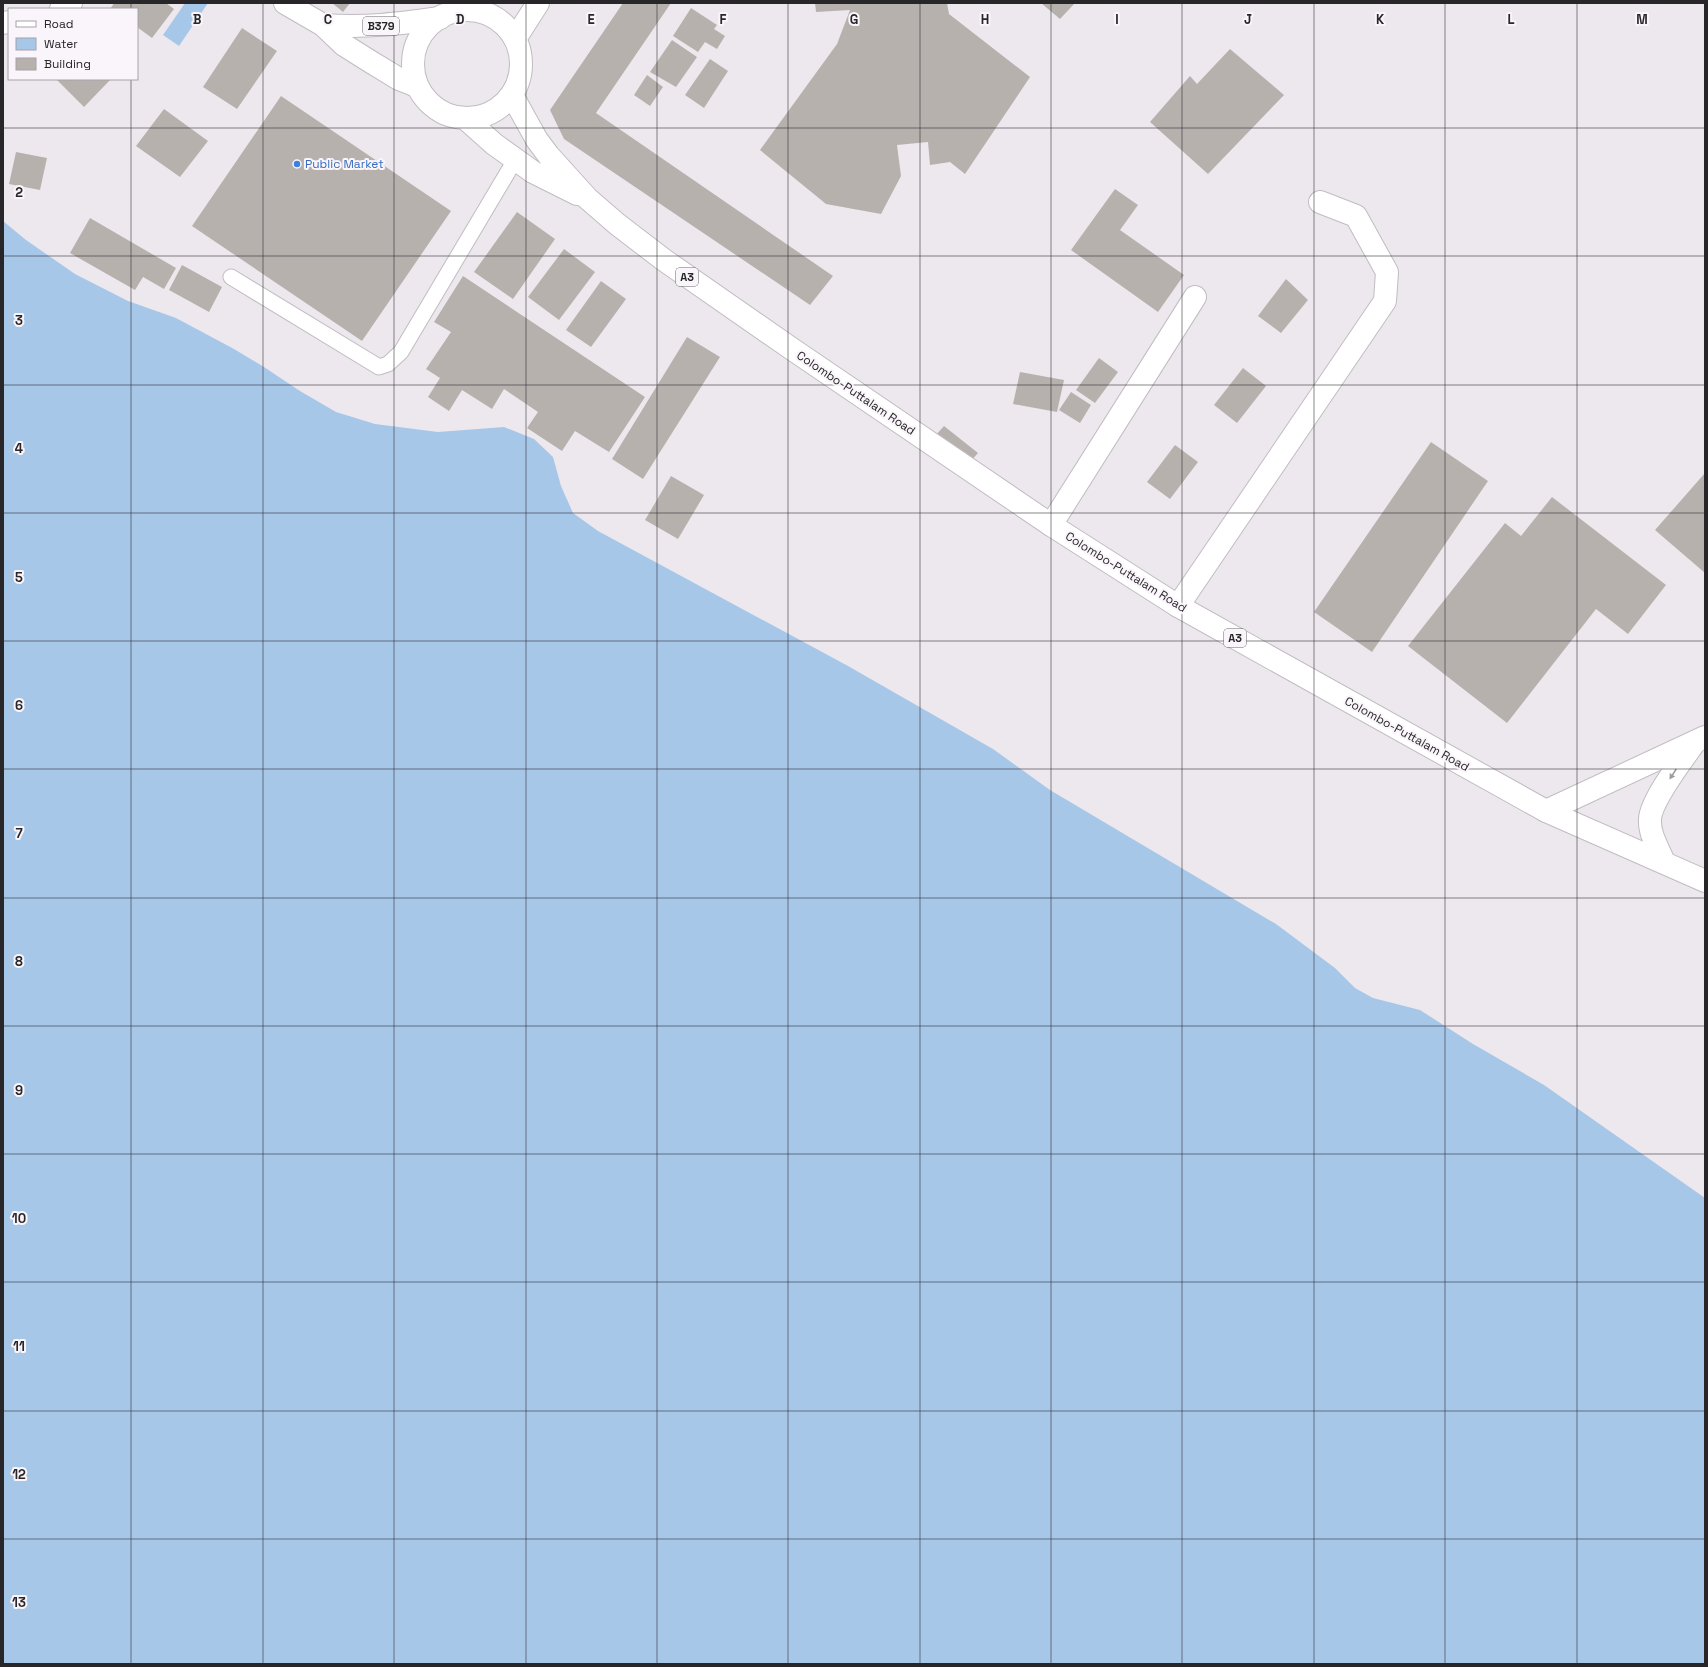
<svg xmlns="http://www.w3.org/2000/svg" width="1708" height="1667" font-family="'Space Grotesk',sans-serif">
<rect width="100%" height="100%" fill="#ede8ed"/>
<path fill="#a7c7e9" d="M185,3H208L179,46L163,35Z
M3,221L26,240L75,274L128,301L176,318L234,349L264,367L300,391L336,412L375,424L438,432L504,427L534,439L553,457L561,486L573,513L598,531L848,666L993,749L1050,790L1276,924L1335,968L1355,988L1373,998L1420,1010L1473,1044L1544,1085L1705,1198V1664H3Z"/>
<path fill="#b7b1ae" d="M114,3H166L174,9L152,38L137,27V9H113L111,8Z
M332,3H350L343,12Z
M623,3H671L596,113L833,276L810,305L564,139L550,110Z
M815,3H947L949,14L1030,77L965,174L950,162L930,165L928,142L897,145L901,176L881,214L826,204L760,150L837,44L850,10L816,12Z
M1041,3H1075L1060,19Z
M691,8L717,25L714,29L725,36L717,49L705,42L698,52L673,36Z
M242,28L277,51L237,109L203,87Z
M672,40L697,57L676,87L650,72Z
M1230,49L1284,95L1208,174L1150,122L1190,76L1197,84Z
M710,59L728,71L704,108L685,95Z
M647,75L663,87L650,106L634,95Z
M56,79H111L84,107Z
M281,96L451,211L362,341L192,226Z
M164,109L208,141L180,177L136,146Z
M16,152L47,158L40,190L9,184Z
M1115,189L1138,205L1120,230L1184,275L1158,312L1071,250Z
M517,212L555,239L513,299L474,272Z
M90,218L176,268L164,289L143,277L135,290L70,253Z
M564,249L595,272L559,320L528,297Z
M182,265L222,287L209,312L169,290Z
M463,276L645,397L609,452L575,431L562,451L527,428L538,412L504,389L492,409L462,390L449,411L428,397L440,378L426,369L451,332L434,322Z
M1286,279L1308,300L1281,333L1258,316Z
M601,281L626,299L591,347L566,330Z
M687,337L720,357L643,479L612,459Z
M1099,358L1118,372L1095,403L1076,390Z
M1243,368L1266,386L1237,423L1214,405Z
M1020,372L1064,380L1057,412L1013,404Z
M1071,392L1091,405L1080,423L1059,410Z
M944,426L978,453L970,462L935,436Z
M1431,442L1488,481L1372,652L1314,612Z
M1175,445L1198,462L1170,499L1147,482Z
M1705,473V573L1655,530Z
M671,476L704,495L678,539L645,520Z
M1552,497L1666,585L1628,634L1596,609L1507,723L1408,646L1505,523L1521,536Z"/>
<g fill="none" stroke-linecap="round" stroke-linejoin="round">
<g stroke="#c1bcc1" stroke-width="17">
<path id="lane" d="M231,277L379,367L388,364L401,352L515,160"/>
</g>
<g stroke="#c1bcc1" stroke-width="24">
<path id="street" d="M1051,525L1195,297
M1178,606L1385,301L1387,272L1356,216L1320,202"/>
</g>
<g stroke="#c1bcc1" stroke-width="24">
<path id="secondary" d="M61,9L71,3
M3,23L9,22
M1546,811L1705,737"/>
</g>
<g stroke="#c1bcc1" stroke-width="24">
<path id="primary" d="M285,3L323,25L344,45L371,62L399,79L417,86
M323,25C366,28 397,24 440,18"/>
</g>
<g stroke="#c1bcc1" stroke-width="24">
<path id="highway" d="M413 64a54 54 0 1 1 108 0a54 54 0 1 1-108 0Z
M515,39L538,3
M512,95L537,140L549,156L587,198L617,224L664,260L792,349L1051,525L1178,606L1546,811L1705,881
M466,119L494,144L533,172L577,194
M1664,862C1658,848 1649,834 1650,819C1651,800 1683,759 1695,742"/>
</g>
<use href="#lane" stroke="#fff" stroke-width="15"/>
<use href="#street" stroke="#fff" stroke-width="22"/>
<use href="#secondary" stroke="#fff" stroke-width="22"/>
<use href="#primary" stroke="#fff" stroke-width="22"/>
<use href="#highway" stroke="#fff" stroke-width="22"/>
</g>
<defs><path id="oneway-solid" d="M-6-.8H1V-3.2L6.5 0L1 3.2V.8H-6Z"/></defs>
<use fill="#9e9d9e" href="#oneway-solid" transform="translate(1673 774) rotate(123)"/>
<path fill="none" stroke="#282628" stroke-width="1" stroke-opacity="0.55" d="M131,3V9M263,3V1664M394,3V1664M526,3V1664M657,3V1664M788,3V1664M920,3V1664M1051,3V1664M1182,3V1664M1314,3V1664M1445,3V1664M1577,3V1664M131,79V1664M3,128H1705M3,256H1705M3,385H1705M3,513H1705M3,641H1705M3,769H1705M3,898H1705M3,1026H1705M3,1154H1705M3,1282H1705M3,1411H1705M3,1539H1705"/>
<circle fill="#3f7fe0" stroke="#faf5fa" stroke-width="1.5" cx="297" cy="164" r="4"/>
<g text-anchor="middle" stroke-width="4" stroke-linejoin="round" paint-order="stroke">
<g fill="#faf5fa" stroke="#676467" stroke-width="1">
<rect x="363" y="17" width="36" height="18" rx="3"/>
<rect x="676" y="268" width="22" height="18" rx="3"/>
<rect x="1224" y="629" width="22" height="18" rx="3"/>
</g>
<g font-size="11" font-weight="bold" fill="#282628">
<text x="381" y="30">B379</text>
<text x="687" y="281">A3</text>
<text x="1235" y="642">A3</text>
</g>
<g font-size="12" fill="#366cbe" stroke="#faf5fa" text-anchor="start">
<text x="305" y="168">Public Market</text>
</g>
<g font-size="12" fill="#282628" stroke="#faf5fa">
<text transform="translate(856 393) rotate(34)" y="4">Colombo-Puttalam Road</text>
<text transform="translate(1126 572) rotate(32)" y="4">Colombo-Puttalam Road</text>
<text transform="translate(1407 734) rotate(29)" y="4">Colombo-Puttalam Road</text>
</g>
</g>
<g font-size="13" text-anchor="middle" font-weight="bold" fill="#282628" stroke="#faf5fa" stroke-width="4" stroke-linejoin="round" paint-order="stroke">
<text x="197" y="24">B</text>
<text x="328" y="24">C</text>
<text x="460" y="24">D</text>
<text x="591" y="24">E</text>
<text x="723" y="24">F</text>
<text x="854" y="24">G</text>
<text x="985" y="24">H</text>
<text x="1117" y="24">I</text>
<text x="1248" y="24">J</text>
<text x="1380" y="24">K</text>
<text x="1511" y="24">L</text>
<text x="1642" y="24">M</text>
<text x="19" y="197">2</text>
<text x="19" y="325">3</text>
<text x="19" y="453">4</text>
<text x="19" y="582">5</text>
<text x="19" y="710">6</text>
<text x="19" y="838">7</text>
<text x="19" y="966">8</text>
<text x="19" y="1095">9</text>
<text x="19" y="1223">10</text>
<text x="19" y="1351">11</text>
<text x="19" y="1479">12</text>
<text x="19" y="1607">13</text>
</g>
<rect width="1708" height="1667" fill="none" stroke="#282628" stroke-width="8"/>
<rect x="8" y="8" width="130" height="72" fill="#faf5fa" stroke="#a6a2a6"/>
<rect x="16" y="21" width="20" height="6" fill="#ffffff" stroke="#a6a2a6"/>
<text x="44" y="28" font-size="12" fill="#282628">Road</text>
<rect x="16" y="38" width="20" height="12" fill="#a7c7e9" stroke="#a6a2a6"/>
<text x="44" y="48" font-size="12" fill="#282628">Water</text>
<rect x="16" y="58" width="20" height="12" fill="#b7b1ae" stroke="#a6a2a6"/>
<text x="44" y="68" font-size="12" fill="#282628">Building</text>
</svg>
